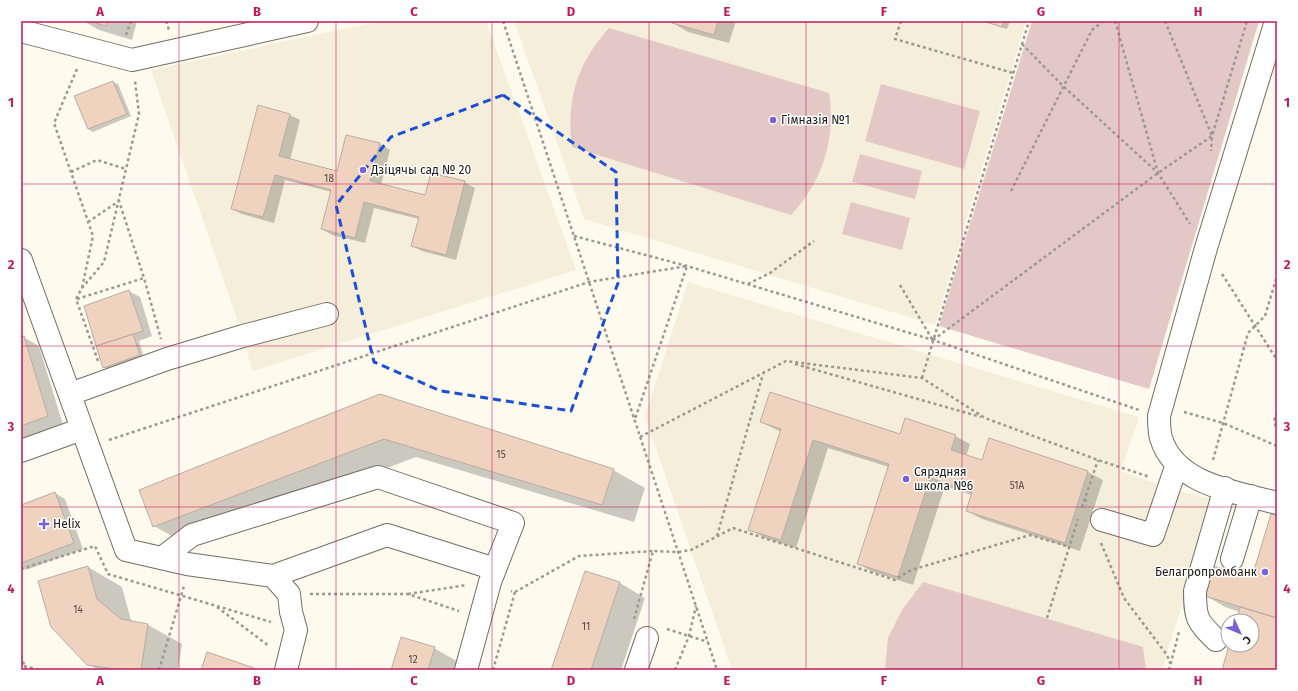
<svg xmlns="http://www.w3.org/2000/svg" width="1298" height="691" font-family="'Fira Sans',sans-serif">
<rect width="100%" height="100%" fill="#fefaed"/>
<path fill="#f5eeda" d="M381,21H486L576,270L252,371L243,336L151,70Z
M514,21H1026L935,325L584,219Z
M688,282L1139,417L1121,471L1169,488L1214,500L1162,670H732L645,416Z"/>
<path fill="#e3c8c5" d="M1032,21H1259L1149,389L939,326Z
M609,28L829,93C836,139 823,181 791,215L572,147C566,99 577,64 609,28Z
M881,84L980,111L964,169L865,141Z
M860,154L922,171L915,199L852,182Z
M851,202L910,218L902,250L842,234Z
M923,582L1143,647L1146,670H885L888,638L902,610Z"/>
<path fill="#0003" d="M83,21H137L132,40L99,30Z
M674,21H736L729,43L688,32L673,23Z
M981,21H1010L1007,29Z
M113,82L118,84L131,116L93,132L88,129L76,97Z
M290,115L300,120L290,160L337,172L347,136L380,144L390,150L381,185L426,197L464,182L475,188L456,260L422,251L412,246L419,219L374,208L365,243L332,235L322,229L332,192L285,180L274,223L242,214L232,209Z
M129,291L140,297L152,336L139,341L144,358L109,370L104,367L85,306Z
M21,333L23,337L39,346L63,425L21,440Z
M380,395L613,470L645,488L634,522L416,457L186,544L154,526Z
M761,422L901,435L955,436L970,444L966,457L982,462L990,440L1088,472L1103,480L1080,551L982,519L967,511L972,495L945,486L913,585L873,572L858,564L889,467L828,448L796,548L765,538L750,529L781,432Z
M55,493L65,499L83,549L26,570L21,567V506Z
M1277,517V670H1223L1230,645H1252V621H1237L1240,612L1225,607L1206,596L1252,579Z
M88,567L122,587L131,620L135,622L148,625L182,644L178,670H99L88,664Z
M620,583L645,598L621,670H553Z
M434,648L460,663L458,670H392Z"/>
<path fill="#efd3bf" stroke="#b8ada5" d="M89,21H107L106,26Z
M673,21H718L714,35L672,23Z
M983,21H1004L1002,27Z
M113,81L127,114L88,129L74,96Z
M258,105L290,114L279,156L337,171L346,135L380,143L370,181L425,195L431,173L465,181L446,255L411,246L419,217L364,202L355,238L321,229L331,190L275,175L263,217L231,209Z
M129,290L143,331L96,346L84,306Z
M133,334L140,355L103,368L96,346Z
M24,336L48,416L21,426V337Z
M770,392L900,434L905,418L956,435L951,450L982,460L989,438L1088,471L1065,543L966,511L972,492L930,478L898,577L857,564L889,464L813,440L781,540L748,530L781,429L760,422Z
M380,394L614,469L602,505L384,439L153,527L139,490Z
M55,492L74,543L21,563V505Z
M1271,514L1277,516V618L1205,596L1213,566L1252,577Z
M88,566L97,599L121,619L148,624L141,670H122L87,665L51,627L38,581Z
M585,571L620,582L591,670H551Z
M1240,607L1277,618V670H1222L1229,645H1252V621H1236Z
M401,637L435,647L428,670H391Z
M207,652L254,668V670H201Z"/>
<g fill="none" stroke-linecap="round" stroke-linejoin="round">
<g stroke="#726e63" stroke-width="24">
<path id="minor" d="M1276,21L1206,248L1159,416C1159,423 1159,431 1161,438C1175,485 1237,492 1277,503
M21,31L132,60L307,21
M21,260L126,550L187,564L273,576L289,594L291,612L296,630L286,670
M70,394L167,359L243,336L327,314
M21,451L82,429
M1102,520L1153,535L1177,464
M162,558L192,535L378,477L513,523L490,582L466,670
M1232,559L1251,496
M273,576L387,535L495,569
M1216,640C1197,621 1195,619 1195,591L1225,488
M636,670L647,638"/>
</g>
<path stroke="#9c9990" stroke-width="2.5" stroke-dasharray="3 3" stroke-linecap="butt" d="M166,21L169,30
M503,21L717,670
M901,21L895,39L1013,73
M1115,21L1158,173
M1165,21L1212,136L1211,151
M126,35L131,21
M1022,44L1063,86L1158,173L1190,224
M77,69L54,123L93,236L82,288
M71,172L97,160L126,169
M1011,191L1092,30L1103,21
M88,222L119,201L144,278
M574,236L687,266L933,340L1139,410
M1222,274L1277,360
M748,284L770,273L814,241
M900,285L932,339
M77,299L144,278L161,339
M933,340L1158,173L1212,136L1247,21
M98,361L76,299L82,288L104,262L139,114L135,81
M795,364L981,417
M922,378L1029,21
M1184,412L1223,423L1277,446
M1277,412L1274,421L1277,430
M640,437L786,361L922,378L985,418L1098,460L1150,477
M109,440L589,282L687,266L635,419
M1213,460L1248,333L1265,316L1277,276
M1085,499L1087,505
M1082,507L1098,460
M717,536L763,374
M1101,543L1124,598L1167,655L1170,663
M21,569L95,546L108,574L271,622
M515,592L579,556L653,551
M310,594H408L459,611
M408,594L467,585
M217,607L269,646
M1047,618L1078,519
M634,619L653,551L678,552L691,550L733,528L895,580L911,570L1030,535L1070,547
M667,629L708,642
M21,656L26,670
M24,666L40,670
M159,670L184,586
M493,670L515,592L511,591
M675,670L689,636L696,606
M1169,670L1179,632"/>
<use href="#minor" stroke="#fff" stroke-width="22"/>
</g>
<path fill="none" stroke="#1d4ed8" stroke-width="3" stroke-dasharray="8 5" stroke-linejoin="round" d="M503,95L616,172L618,283L571,411L441,391L374,362L336,205L391,137Z"/>
<path fill="none" stroke="#c2185b" stroke-width="1" stroke-opacity="0.55" d="M179,21V670M336,21V670M492,21V670M649,21V670M806,21V670M962,21V670M1119,21V670M21,184H1277M21,346H1277M21,507H1277"/>
<g fill="#795fda" stroke="#fff" stroke-width="1.5">
<circle cx="773" cy="120" r="4"/>
<circle cx="363" cy="170" r="4"/>
<circle cx="906" cy="479" r="4"/>
<path d="M42 518h4v4h4v4h-4v4h-4v-4h-4v-4h4z"/>
<circle cx="1265" cy="572" r="4"/>
</g>
<g text-anchor="middle" stroke-width="3" stroke-linejoin="round" paint-order="stroke">
<g font-size="10" fill="#524a42">
<text x="329" y="182">18</text>
<text x="501" y="458">15</text>
<text x="1017" y="489">51А</text>
<text x="78" y="613">14</text>
<text x="586" y="630">11</text>
<text x="413" y="663">12</text>
</g>
<g font-size="12" fill="#1e1c18" stroke="#fff" text-anchor="start">
<text x="781" y="124">Гімназія №1</text>
<text x="371" y="174">Дзіцячы сад № 20</text>
<text x="914" y="476">Сярэдняя<tspan x="914" dy="14">школа №6</tspan></text>
<text x="53" y="528">Helix</text>
<text x="1257" y="576" text-anchor="end">Белагропромбанк</text>
</g>
</g>
<rect width="1298" height="691" fill="none" stroke="#ffffff" stroke-width="44"/>
<g transform="translate(1240 633) rotate(134)"><circle r="19" fill="#ffffff" stroke="#a5a4a3"/>
<path d="M0-3L7 15L0 10L-7 15Z" fill="#795fda"/>
<text y="-6" font-size="11" font-weight="bold" text-anchor="middle" fill="#1e1c18">С</text>
</g>
<rect x="22" y="22" width="1254" height="647" fill="none" stroke="#c2185b" stroke-width="1.5"/>
<g font-size="13" text-anchor="middle" font-weight="bold" fill="#c2185b">
<text x="100" y="16">A</text>
<text x="257" y="16">B</text>
<text x="414" y="16">C</text>
<text x="571" y="16">D</text>
<text x="727" y="16">E</text>
<text x="884" y="16">F</text>
<text x="1041" y="16">G</text>
<text x="1198" y="16">H</text>
<text x="11" y="107">1</text>
<text x="1287" y="107">1</text>
<text x="11" y="269">2</text>
<text x="1287" y="269">2</text>
<text x="11" y="431">3</text>
<text x="1287" y="431">3</text>
<text x="11" y="593">4</text>
<text x="1287" y="593">4</text>
<text x="100" y="685">A</text>
<text x="257" y="685">B</text>
<text x="414" y="685">C</text>
<text x="571" y="685">D</text>
<text x="727" y="685">E</text>
<text x="884" y="685">F</text>
<text x="1041" y="685">G</text>
<text x="1198" y="685">H</text>
</g>
</svg>
